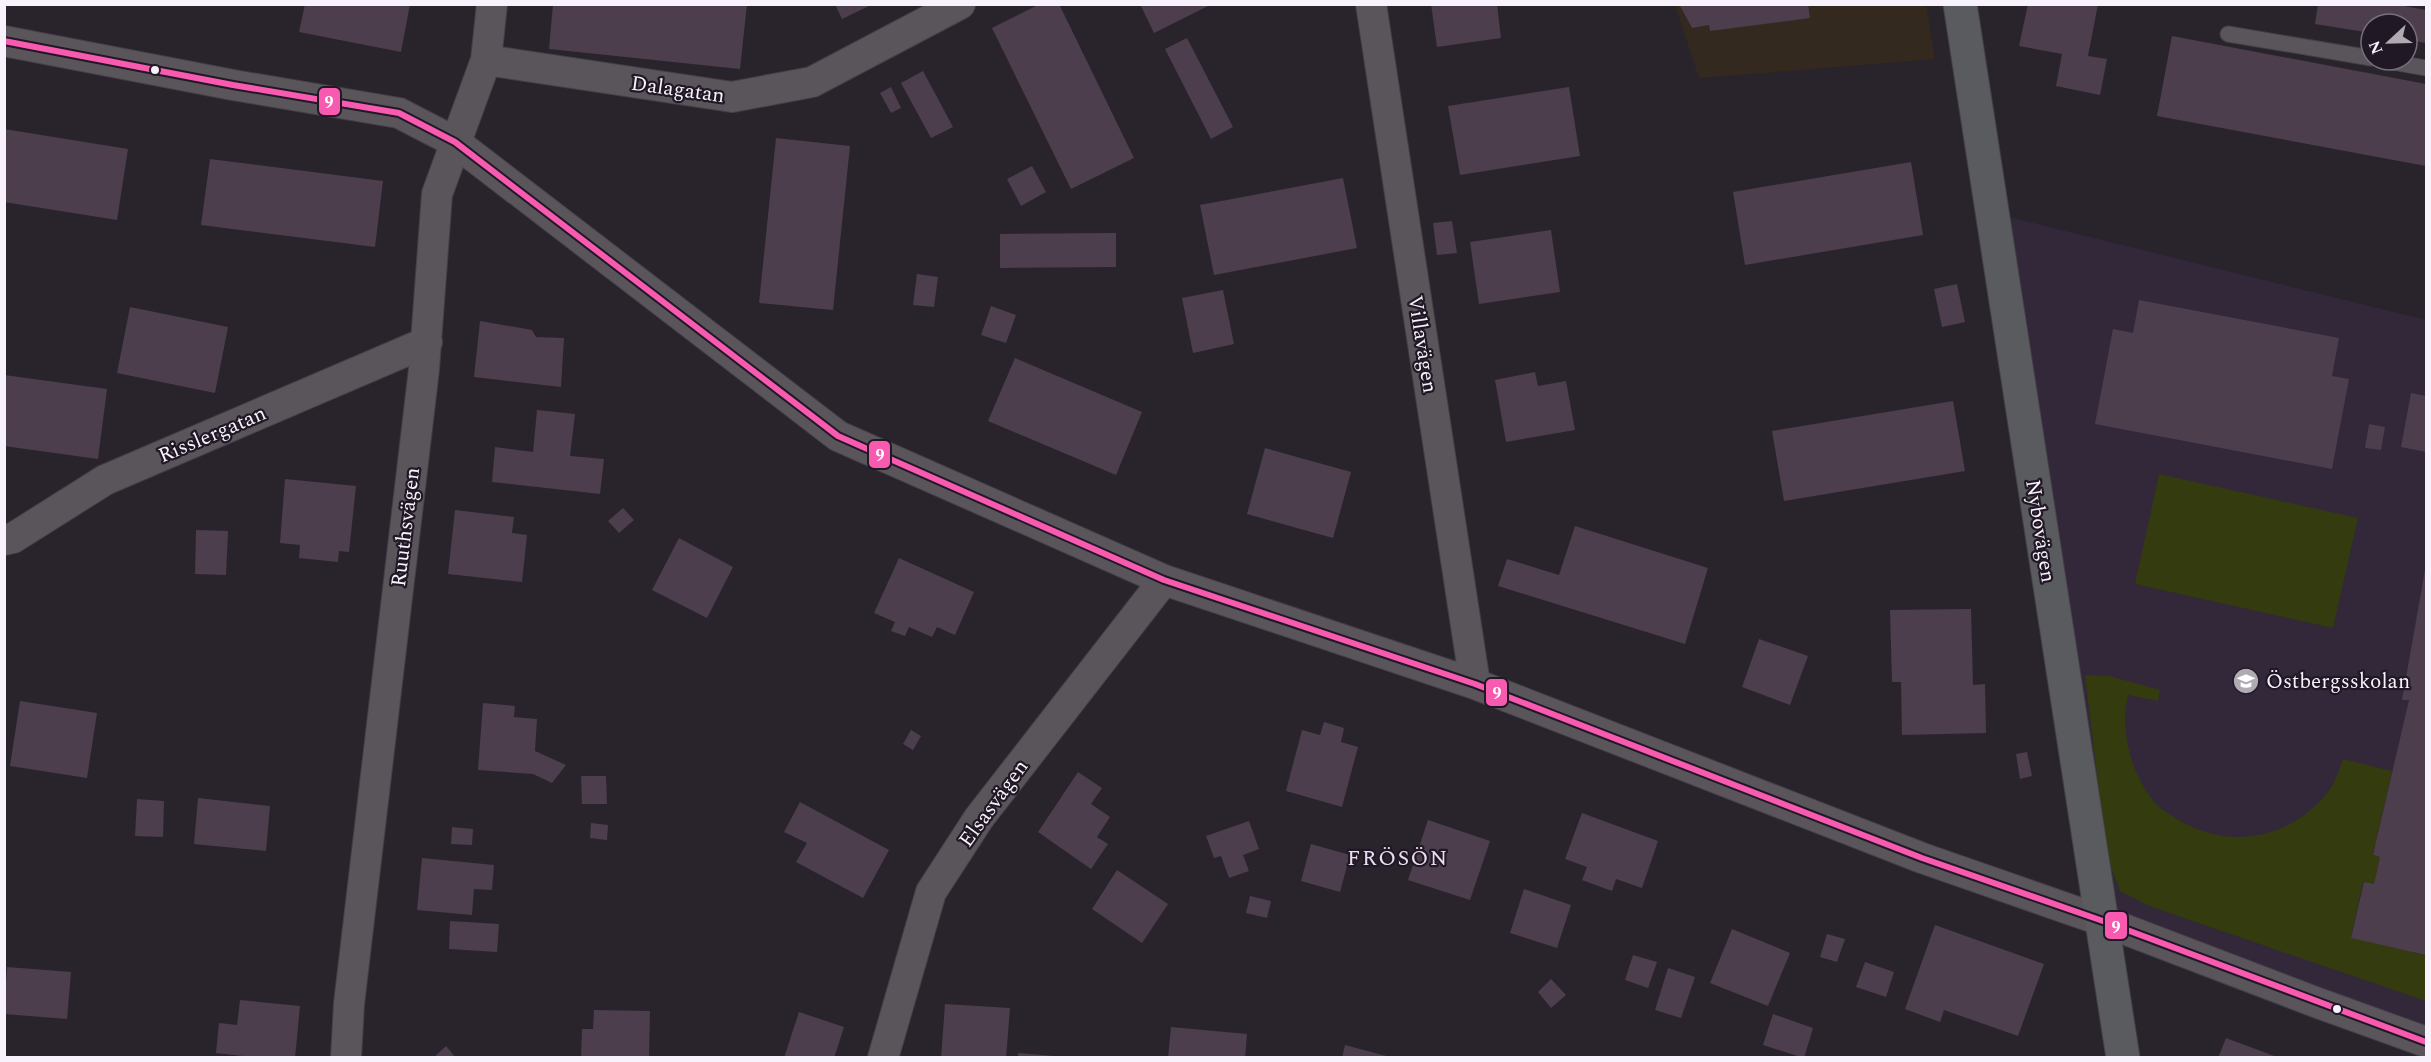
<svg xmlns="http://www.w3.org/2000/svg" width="2431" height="1062" font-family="Spectral,serif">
<rect width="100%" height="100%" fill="#29242c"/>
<path fill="#34291e" d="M1675,5H1926L1935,59L1699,78Z"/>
<path fill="#33273a" d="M1992,213L2426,320V1042L2103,921Z"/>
<path fill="#333b0f" d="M2159,474L2358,518L2333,628L2135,584Z
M2085,675L2110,676L2160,690L2158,701L2128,695C2123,716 2125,737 2131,758C2136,774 2145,792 2157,805C2162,810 2170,814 2176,818C2227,852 2294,839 2330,789C2336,780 2339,769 2343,759L2392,771L2373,855L2380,857L2374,884L2363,882L2351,937L2426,955V1001L2149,906L2120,891L2107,857Z"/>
<path fill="#4c3e4d" d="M305,4H410L401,52L299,32Z
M553,4H747L740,69L549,49Z
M835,4H873L842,19Z
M1040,4H1059L1134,158L1071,189L992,28Z
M1140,4H1212L1154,33Z
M1431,4H1497L1501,38L1437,47Z
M1679,4H1808L1810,18L1710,31L1709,25L1692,28Z
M2028,4H2098L2088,56L2107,59L2100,95L2056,86L2062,54L2019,46Z
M2318,4H2393L2426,10V43L2407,40V24H2371V33L2315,24Z
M2172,36L2426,84V166L2157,116Z
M1187,38L1233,127L1211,139L1165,49Z
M923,71L953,127L931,138L901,83Z
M891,87L901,108L891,113L880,93Z
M1569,87L1580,156L1460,175L1448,106Z
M4,129L128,149L117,220L4,202Z
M776,138L850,146L833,310L759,303Z
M210,159L383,181L375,247L201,225Z
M1911,162L1923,235L1745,265L1733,192Z
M1032,166L1046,192L1021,206L1007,179Z
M1343,178L1357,248L1214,275L1200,205Z
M1452,221L1457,253L1437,255L1433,223Z
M1551,230L1560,292L1479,304L1470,242Z
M1116,233V267L1000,268V234Z
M917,274L938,277L934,307L913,305Z
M1957,284L1965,322L1942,327L1934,289Z
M1223,290L1234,344L1193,353L1182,298Z
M2139,300L2339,338L2332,376L2349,379L2332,469L2095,424L2113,329L2133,333Z
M991,306L1016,315L1006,343L981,335Z
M130,307L228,327L215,393L117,373Z
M480,321L532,330L536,337L564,338L561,387L474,377Z
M1015,358L1142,412L1116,475L988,421Z
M1535,372L1538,386L1566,381L1575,430L1506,442L1495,380Z
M4,375L107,389L98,459L4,446Z
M2411,393L2426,396V452L2401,447Z
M1953,401L1965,471L1784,501L1772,431Z
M537,410L575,414L570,456L604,459L600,494L492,482L495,447L533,452Z
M2369,424L2385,427L2381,450L2365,448Z
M1265,448L1351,472L1333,538L1247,514Z
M285,479L356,486L349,552L339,551L338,562L299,558L300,545L280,543Z
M623,508L634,520L619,533L608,521Z
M455,510L514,517L512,533L527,535L522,582L448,574Z
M1575,526L1708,568L1685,644L1498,586L1507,559L1559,575Z
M196,530L228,531L226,575L195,574Z
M679,538L733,567L707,618L652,590Z
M899,558L974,592L955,635L937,627L932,637L909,627L905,636L891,631L895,622L874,613Z
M2425,570H2426V955L2351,938L2364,882L2374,884L2380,857L2373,855L2409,700H2402Z
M1971,609L1973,685L1985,684L1986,733L1902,735L1901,682H1892L1890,610Z
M1759,639L1808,656L1790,705L1742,687Z
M20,701L97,713L87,778L10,766Z
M483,703L515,706L514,717L537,719L535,751L566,765L552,783L533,774L478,770Z
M1324,722L1344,728L1341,742L1358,747L1342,807L1286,791L1302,730L1320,735Z
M911,730L921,736L913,750L903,744Z
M2027,752L2032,776L2020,779L2016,754Z
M1078,772L1102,788L1091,804L1110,817L1097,837L1108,844L1091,869L1038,832Z
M581,776H606L607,804H582Z
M198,798L270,806L266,851L194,844Z
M137,799L164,801L163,837L135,836Z
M800,802L889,850L863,898L796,862L807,843L784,832Z
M1582,813L1658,841L1642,888L1616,879L1612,891L1582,880L1587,867L1565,859Z
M1428,820L1490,841L1470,900L1408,880Z
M1249,821L1259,849L1243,855L1249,871L1229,878L1221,856L1214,858L1206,836Z
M591,823L608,825L607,840L590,838Z
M452,827L473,829L472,845L451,844Z
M1311,844L1350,855L1340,892L1301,881Z
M422,858L494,865L492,890L474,889L472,915L417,910Z
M1117,870L1168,904L1142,943L1092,909Z
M1524,889L1571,905L1557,948L1510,933Z
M1250,896L1271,901L1267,918L1246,913Z
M450,921L499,924L497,952L449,949Z
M1935,925L2044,964L2018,1036L1944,1010L1940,1022L1905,1009Z
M1732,929L1790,953L1768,1006L1710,983Z
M1827,934L1845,939L1837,962L1820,957Z
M1633,955L1657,962L1648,988L1625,980Z
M1865,962L1894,972L1886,997L1856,987Z
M7,967L71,972L67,1019L4,1014Z
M1668,968L1695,977L1681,1018L1655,1010Z
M1551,979L1566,995L1551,1008L1538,992Z
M240,1000L300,1006L295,1058L259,1056V1058H243V1056L216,1053L219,1023L237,1025Z
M945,1004L1010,1008L1006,1058H941Z
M594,1010L650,1011L649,1058H581L582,1029H593Z
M799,1012L844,1027L834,1058H784Z
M1773,1014L1813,1028L1804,1058L1763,1045Z
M1171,1027L1247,1034L1245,1058H1168Z
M2226,1038L2277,1057V1058H2218Z
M1345,1045L1390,1057L1389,1058H1342Z
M446,1046L456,1058H433Z
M1018,1053L1054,1056V1058H1018Z"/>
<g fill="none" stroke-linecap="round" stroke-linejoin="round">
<g stroke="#443f46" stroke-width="17">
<path id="lane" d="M2228,34L2371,58
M2380,60L2426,68"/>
</g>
<g stroke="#443f46" stroke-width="32">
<path id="street" d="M1371,4L1475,684
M4,41L233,85L399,113L455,142L838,436L1164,580L1475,684L1922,858L2103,921L2318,1003L2426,1042
M486,60L732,97L812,82L960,4
M4,540L13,538L105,480L427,342
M346,1058L349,1004L424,369L437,194L486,60L492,4
M883,1058L931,892L979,818L1164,580"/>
</g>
<g stroke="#443f46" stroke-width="35">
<path id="secondary" d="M1960,4L2123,1058"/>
</g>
<use href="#lane" stroke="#59555b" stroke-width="15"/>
<use href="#street" stroke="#59555b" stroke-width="30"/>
<use href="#secondary" stroke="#5a5b5e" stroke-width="33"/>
<g stroke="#211826" stroke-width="10">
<path id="bus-1" d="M4,41L233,85L399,113L455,142L838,436L1164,580L1475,684L1922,858L2103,921L2426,1042"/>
</g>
<use href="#bus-1" stroke="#f75aaf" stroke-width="6"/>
</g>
<defs>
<g id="school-disc" transform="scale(1.35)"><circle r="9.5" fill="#b0aab3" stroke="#211826"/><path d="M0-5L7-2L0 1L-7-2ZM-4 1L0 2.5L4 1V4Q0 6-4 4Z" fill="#fff"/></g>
</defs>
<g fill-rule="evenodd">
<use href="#school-disc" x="2246" y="681"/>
</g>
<g fill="#f8f2fc" stroke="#211826" stroke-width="2">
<circle cx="155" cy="70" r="5"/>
<circle cx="2337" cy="1009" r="5"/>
</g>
<g text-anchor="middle" stroke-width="4.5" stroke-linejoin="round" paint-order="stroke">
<g font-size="21" fill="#f8f2fc" stroke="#211826">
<text transform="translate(678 89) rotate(8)" y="7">Dalagatan</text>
<text transform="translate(1423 344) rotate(81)" y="7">Villavägen</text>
<text transform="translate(212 434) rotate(-23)" y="7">Risslergatan</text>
<text transform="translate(405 527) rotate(-83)" y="7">Ruuthsvägen</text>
<text transform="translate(2041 531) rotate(81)" y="7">Nybovägen</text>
<text transform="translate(993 803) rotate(-54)" y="7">Elsasvägen</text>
</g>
<g font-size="21" fill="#f8f2fc" stroke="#211826" text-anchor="start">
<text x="2266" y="688">Östbergsskolan</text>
</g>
<g font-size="22" letter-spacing="1.5" fill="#e9ddf1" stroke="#211826">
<text x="1398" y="865">FRÖSÖN</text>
</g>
</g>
<g stroke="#211826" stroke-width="2">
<rect x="318" y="87" width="23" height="29" rx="6" fill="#f75aaf"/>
<rect x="868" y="440" width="23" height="29" rx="6" fill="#f75aaf"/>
<rect x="1485" y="678" width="23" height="29" rx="6" fill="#f75aaf"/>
<rect x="2104" y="911" width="24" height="29" rx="6" fill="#f75aaf"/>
</g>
<g font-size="16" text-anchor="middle" font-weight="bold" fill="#fff">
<text x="329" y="107">9</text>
<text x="880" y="460">9</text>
<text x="1497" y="698">9</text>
<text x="2116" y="932">9</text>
</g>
<rect width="2431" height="1062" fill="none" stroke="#f8f2fc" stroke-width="12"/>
<g transform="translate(2389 42) rotate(248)"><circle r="28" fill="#211826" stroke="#776f7c" stroke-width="1.5"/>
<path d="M0-4.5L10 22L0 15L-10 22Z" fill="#b0aab3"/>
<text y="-9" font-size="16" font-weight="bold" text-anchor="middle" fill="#f8f2fc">N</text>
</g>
</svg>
